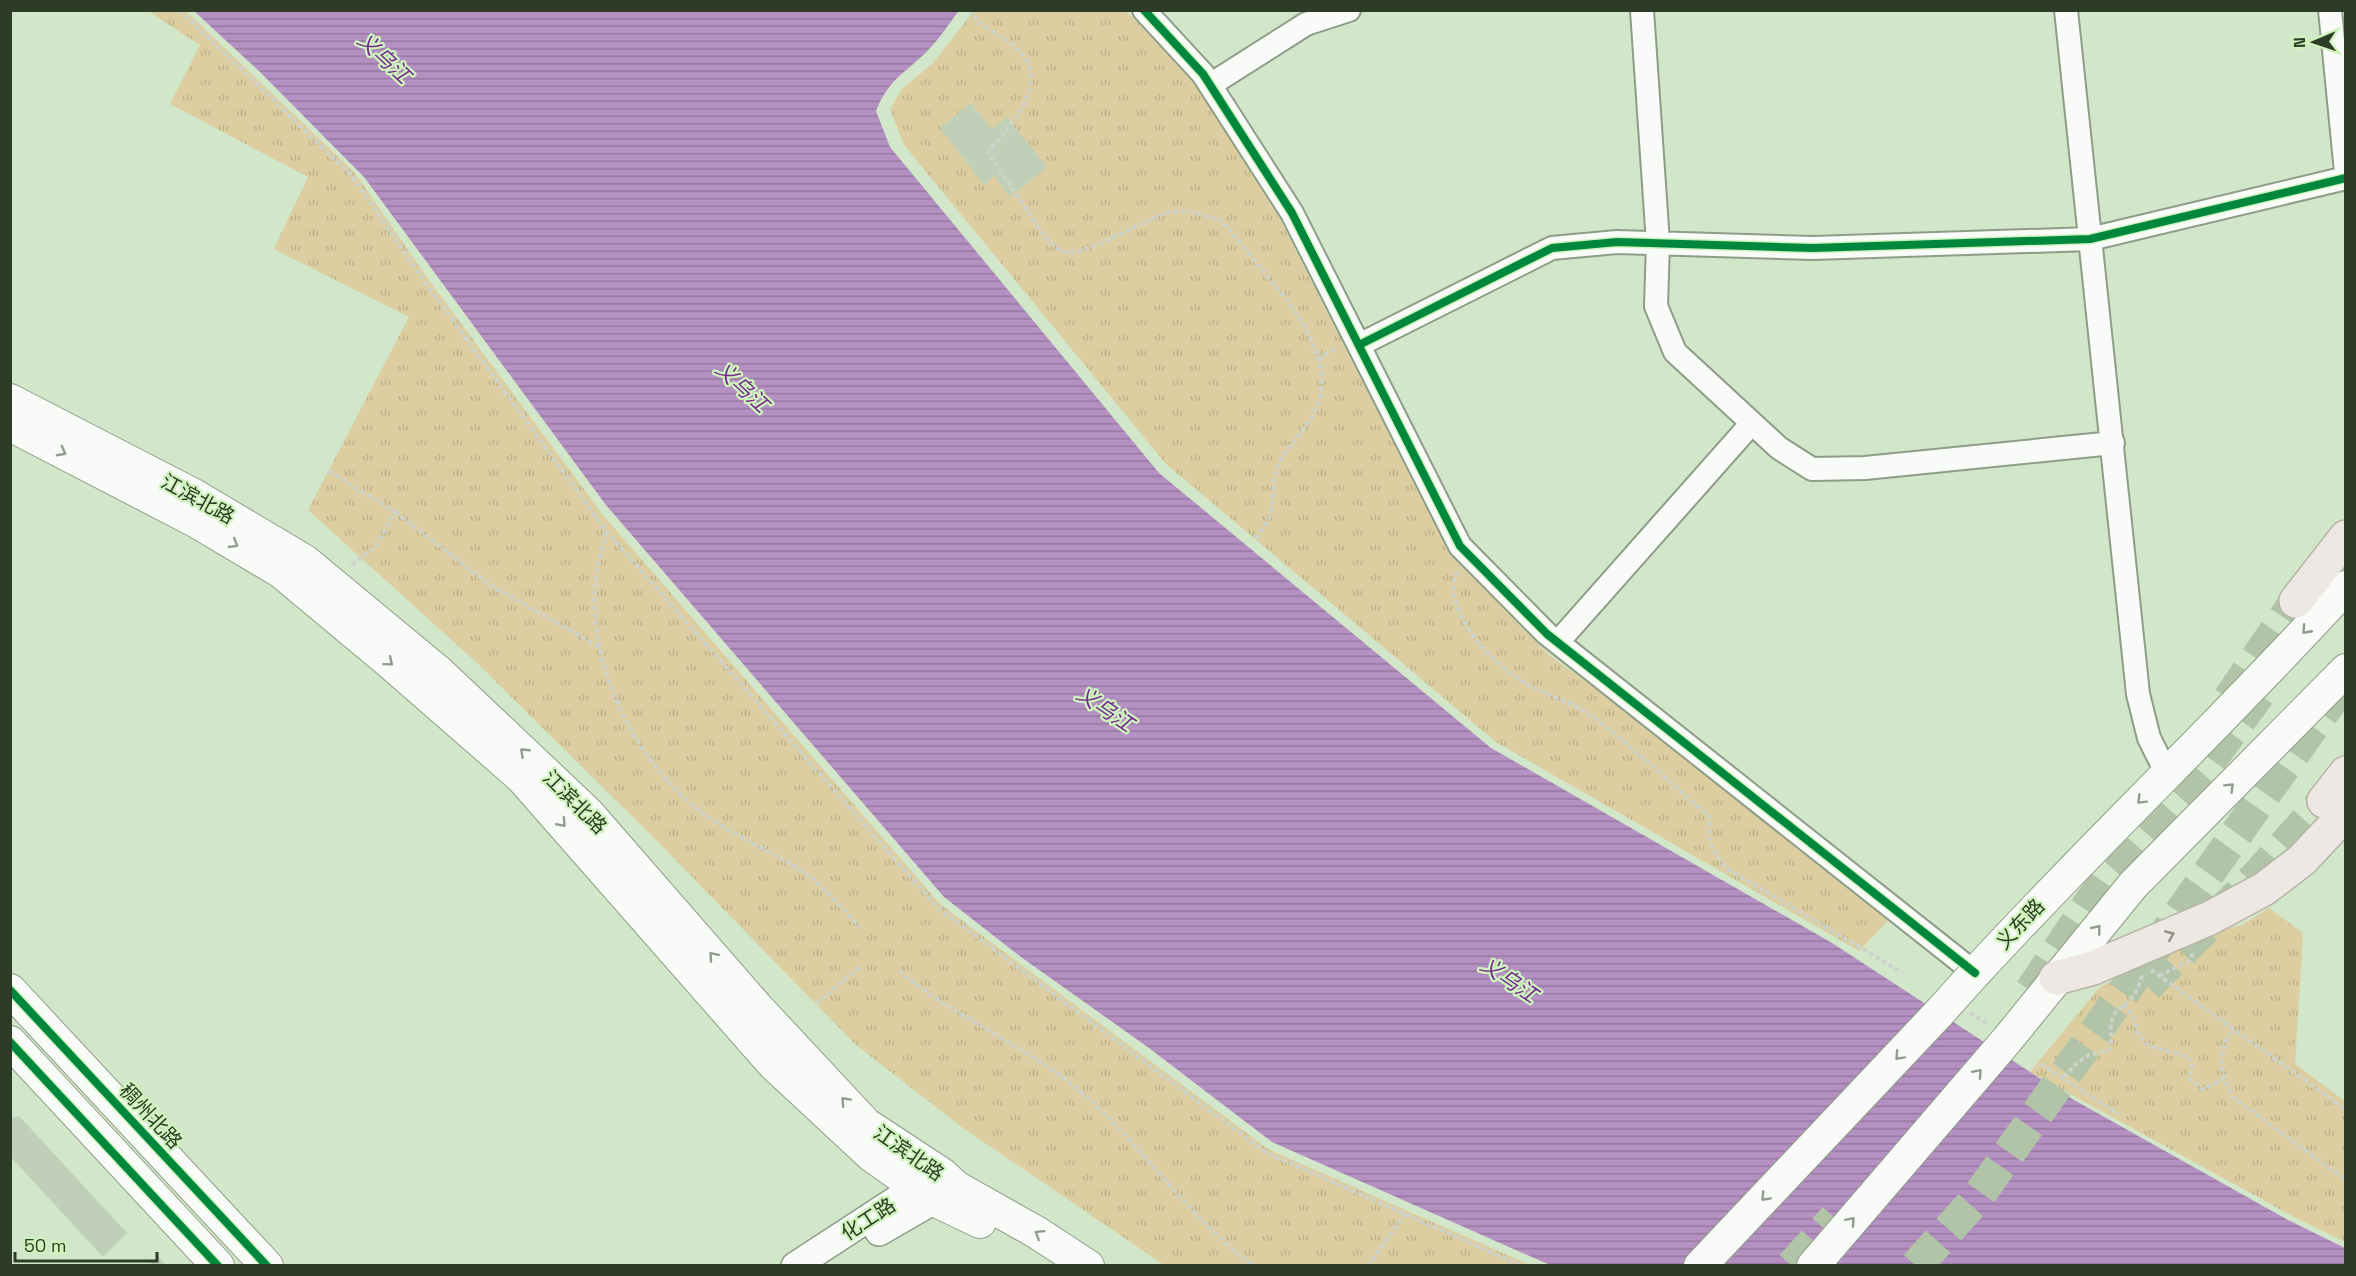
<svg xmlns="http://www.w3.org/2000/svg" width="2356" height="1276" font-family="'Space Grotesk','Noto Sans SC',sans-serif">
<defs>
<pattern id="grass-tufts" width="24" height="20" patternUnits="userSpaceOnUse" patternTransform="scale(1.5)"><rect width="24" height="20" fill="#dccea0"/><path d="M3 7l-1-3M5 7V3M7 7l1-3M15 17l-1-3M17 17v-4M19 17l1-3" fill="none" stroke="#bdb28a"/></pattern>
<pattern id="water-rules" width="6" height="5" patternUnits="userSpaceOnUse" patternTransform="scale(1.5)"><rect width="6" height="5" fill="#b591c3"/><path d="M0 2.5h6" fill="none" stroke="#94789e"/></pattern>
</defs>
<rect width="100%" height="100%" fill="#d2e6c9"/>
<path fill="url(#grass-tufts)" d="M148,11H186L355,173L428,279L603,515L940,904L1268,1149L1530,1265H1164L963,1128L856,1045L657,841L477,663L308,510L409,317L274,249L308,177L170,104L200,45Z
M974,11H1126L1192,78L1280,219L1449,553L1550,656L1902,906L1859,951L1496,742L1166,464L904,145L890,109L903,88L933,63Z
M2269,908L2303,933L2295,1064L2345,1101V1242L2294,1217L2030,1072L2099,988L2205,933L2242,925Z"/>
<path fill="url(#water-rules)" d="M194,11H959C949,23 941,37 930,48C907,73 890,76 876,111L890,147L1159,473L1491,748L1832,943L2067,1096L2288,1220L2345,1248V1265H1550L1272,1142L1149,1048L1021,957L944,897L606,505L364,177L259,71Z"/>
<path fill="#bfcfb8" d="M971,103L992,129L1007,117L1047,167L1010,197L994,176L984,185L940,128Z
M19,1116L127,1233L103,1257L10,1156V1118Z
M158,1256L166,1266H148Z"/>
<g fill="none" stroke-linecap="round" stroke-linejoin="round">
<path stroke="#b1c4a8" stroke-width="33" stroke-dasharray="33 16" stroke-linecap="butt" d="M2229,699L2296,601
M2147,986L2255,878L2324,801
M2031,991L2110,873L2208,763L2259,694
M1792,1266L1835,1218
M1916,1266L1977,1198L2341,687"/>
<g stroke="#8e9d87" stroke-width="26">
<path id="minor" d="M1144,10L1203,74L1292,213L1460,546L1547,634L1975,973
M1642,10L1658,243L1656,306L1675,352L1752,423L1779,448L1812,469L1865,468L2113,443
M2066,10L2138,694L2149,738L2167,774
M2330,10L2346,172
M1210,85L1306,24L1349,10
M1359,345L1552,248L1617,242L1813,248L2090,239L2346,178
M1558,642L1752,423"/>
</g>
<g stroke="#8e9d87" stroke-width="30">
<path id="tertiary" d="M879,1232L950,1191
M795,1266L916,1187L933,1179"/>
</g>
<g stroke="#8e9d87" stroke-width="34">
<path id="secondary" d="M10,400L194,495L305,561L439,672L588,813L757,1007L866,1124L942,1174L956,1187L1036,1232L1088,1266
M10,425L197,522L281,572L389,662L521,777L773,1064L872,1156L934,1200L980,1222
M1975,973C2096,841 2226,719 2346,587
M10,990L267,1266
M10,1042L218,1266
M1700,1266L1939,1013
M1813,1266L2007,1040L2133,885L2346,670"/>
</g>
<g stroke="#b5b3a5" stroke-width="36">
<path id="trunk" d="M2296,601L2346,537
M2324,801L2346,773
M2056,978L2093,968L2210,918L2264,889L2302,860L2346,813"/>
</g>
<path stroke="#cdd2ca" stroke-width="4" stroke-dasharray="4.5 3" stroke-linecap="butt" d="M180,10L353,177L426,284L607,532L937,907L1265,1152L1522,1266
M970,10C980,28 997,33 1013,45C1056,79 1011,124 988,153L1049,242L1062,252H1075L1095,246L1167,212L1189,211L1222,221L1287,300L1304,325L1315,348L1322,372L1321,396L1311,419L1281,458L1274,478L1273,501L1269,518L1256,539
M1318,359L1338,347
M329,471L395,512L375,547L349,567
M395,512L492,586L599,647
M607,532C603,547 598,562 596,577C586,659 630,751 691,804C725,833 768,848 804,873C825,886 842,909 860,927
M1457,571C1440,614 1496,667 1530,686C1549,696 1570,701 1588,714C1631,744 1670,783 1710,817C1706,842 1712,849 1726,868L1903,973
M2151,970L2346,1110
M899,971C959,1021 1030,1046 1088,1098C1147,1151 1189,1219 1254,1266
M2159,976L2188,961L2193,954
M816,1004L862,965
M2123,1005C2140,1018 2132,1026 2141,1038C2151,1052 2176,1050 2190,1059L2192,1068L2189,1079L2203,1089L2224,1079L2234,1098L2346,1180
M1970,1013L1989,1025
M2041,1064L2119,1114
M2064,1077L2077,1063L2089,1055L2109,1050C2114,1039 2108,1028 2113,1017C2116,1009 2125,1005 2130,1000C2137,993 2140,982 2143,973
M2224,1079C2220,1056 2221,1049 2233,1029
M1368,1266L1405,1214"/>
<use href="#minor" stroke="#f8fbf7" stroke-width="22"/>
<use href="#tertiary" stroke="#f8fbf7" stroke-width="27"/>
<use href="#secondary" stroke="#f8fbf7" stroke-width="32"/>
<use href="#trunk" stroke="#eee8e4" stroke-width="33"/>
<g stroke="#8e9d87" stroke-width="34" stroke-linecap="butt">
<path id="secondary-bridge" d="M1939,1013L1975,973"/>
</g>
<use href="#secondary-bridge" stroke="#f8fbf7" stroke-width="32"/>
<g stroke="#cef3bc" stroke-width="11">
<path id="cycleway" d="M1144,10L1203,74L1292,213L1460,546L1547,634L1975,973
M1359,345L1552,248L1617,242L1813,248L2090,239L2346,178
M10,990L267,1266
M10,1042L218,1266"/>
</g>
<use href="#cycleway" stroke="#00873e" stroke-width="8"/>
</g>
<defs><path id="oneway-chevron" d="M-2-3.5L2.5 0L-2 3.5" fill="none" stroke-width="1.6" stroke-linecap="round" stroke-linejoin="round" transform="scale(1.5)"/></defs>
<g stroke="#929c8e">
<use href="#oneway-chevron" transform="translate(62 452) rotate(28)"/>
<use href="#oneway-chevron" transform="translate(234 544) rotate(31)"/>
<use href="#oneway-chevron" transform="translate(2306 630) rotate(132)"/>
<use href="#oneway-chevron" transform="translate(389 662) rotate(40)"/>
<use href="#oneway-chevron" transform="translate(524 752) rotate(-137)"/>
<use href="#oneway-chevron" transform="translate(2230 787) rotate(-45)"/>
<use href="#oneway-chevron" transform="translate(2141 800) rotate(135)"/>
<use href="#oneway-chevron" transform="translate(562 823) rotate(48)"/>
<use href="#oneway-chevron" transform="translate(2097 929) rotate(-51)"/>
<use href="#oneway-chevron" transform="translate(713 956) rotate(-131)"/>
<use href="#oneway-chevron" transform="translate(1899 1056) rotate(133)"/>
<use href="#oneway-chevron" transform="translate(1978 1073) rotate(-49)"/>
<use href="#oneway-chevron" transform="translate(845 1101) rotate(-133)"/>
<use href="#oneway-chevron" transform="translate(1765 1197) rotate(133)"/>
<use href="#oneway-chevron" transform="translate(1851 1221) rotate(-49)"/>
<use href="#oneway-chevron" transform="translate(1039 1234) rotate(-148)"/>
</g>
<use stroke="#8e9285" href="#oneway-chevron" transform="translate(2170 935) rotate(-23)"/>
<g text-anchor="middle" stroke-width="4.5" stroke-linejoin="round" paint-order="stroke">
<g font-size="20" fill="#2d3c26" stroke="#cef3bc">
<text transform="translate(198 499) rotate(29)" y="7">江滨北路</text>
<text transform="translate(575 802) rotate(45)" y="7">江滨北路</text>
<text transform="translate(2020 924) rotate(-47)" y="7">义东路</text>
<text transform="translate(151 1116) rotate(47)" y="7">稠州北路</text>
<text transform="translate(909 1153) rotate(35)" y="7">江滨北路</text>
<text transform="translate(868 1219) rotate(-33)" y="7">化工路</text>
</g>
<g font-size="21" font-style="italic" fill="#742a8f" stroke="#cef3bc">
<text transform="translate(384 58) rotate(43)" y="7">义乌江</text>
<text transform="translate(742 387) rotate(43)" y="7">义乌江</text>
<text transform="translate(1105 709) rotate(34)" y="7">义乌江</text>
<text transform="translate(1509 980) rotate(34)" y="7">义乌江</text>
</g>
</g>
<rect width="2356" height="1276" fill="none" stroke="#2d3c26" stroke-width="24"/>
<g transform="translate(2314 42) rotate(268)" stroke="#cef3bc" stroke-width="4.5" paint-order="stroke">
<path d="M0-4.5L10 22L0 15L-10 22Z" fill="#2d3c26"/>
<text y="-9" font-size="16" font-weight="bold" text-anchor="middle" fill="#2d3c26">N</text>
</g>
<path d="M15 1252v9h142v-9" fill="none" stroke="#2d3c26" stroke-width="3"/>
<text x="24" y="1252" font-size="18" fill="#2d3c26" stroke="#cef3bc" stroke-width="4.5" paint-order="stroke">50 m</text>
</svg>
